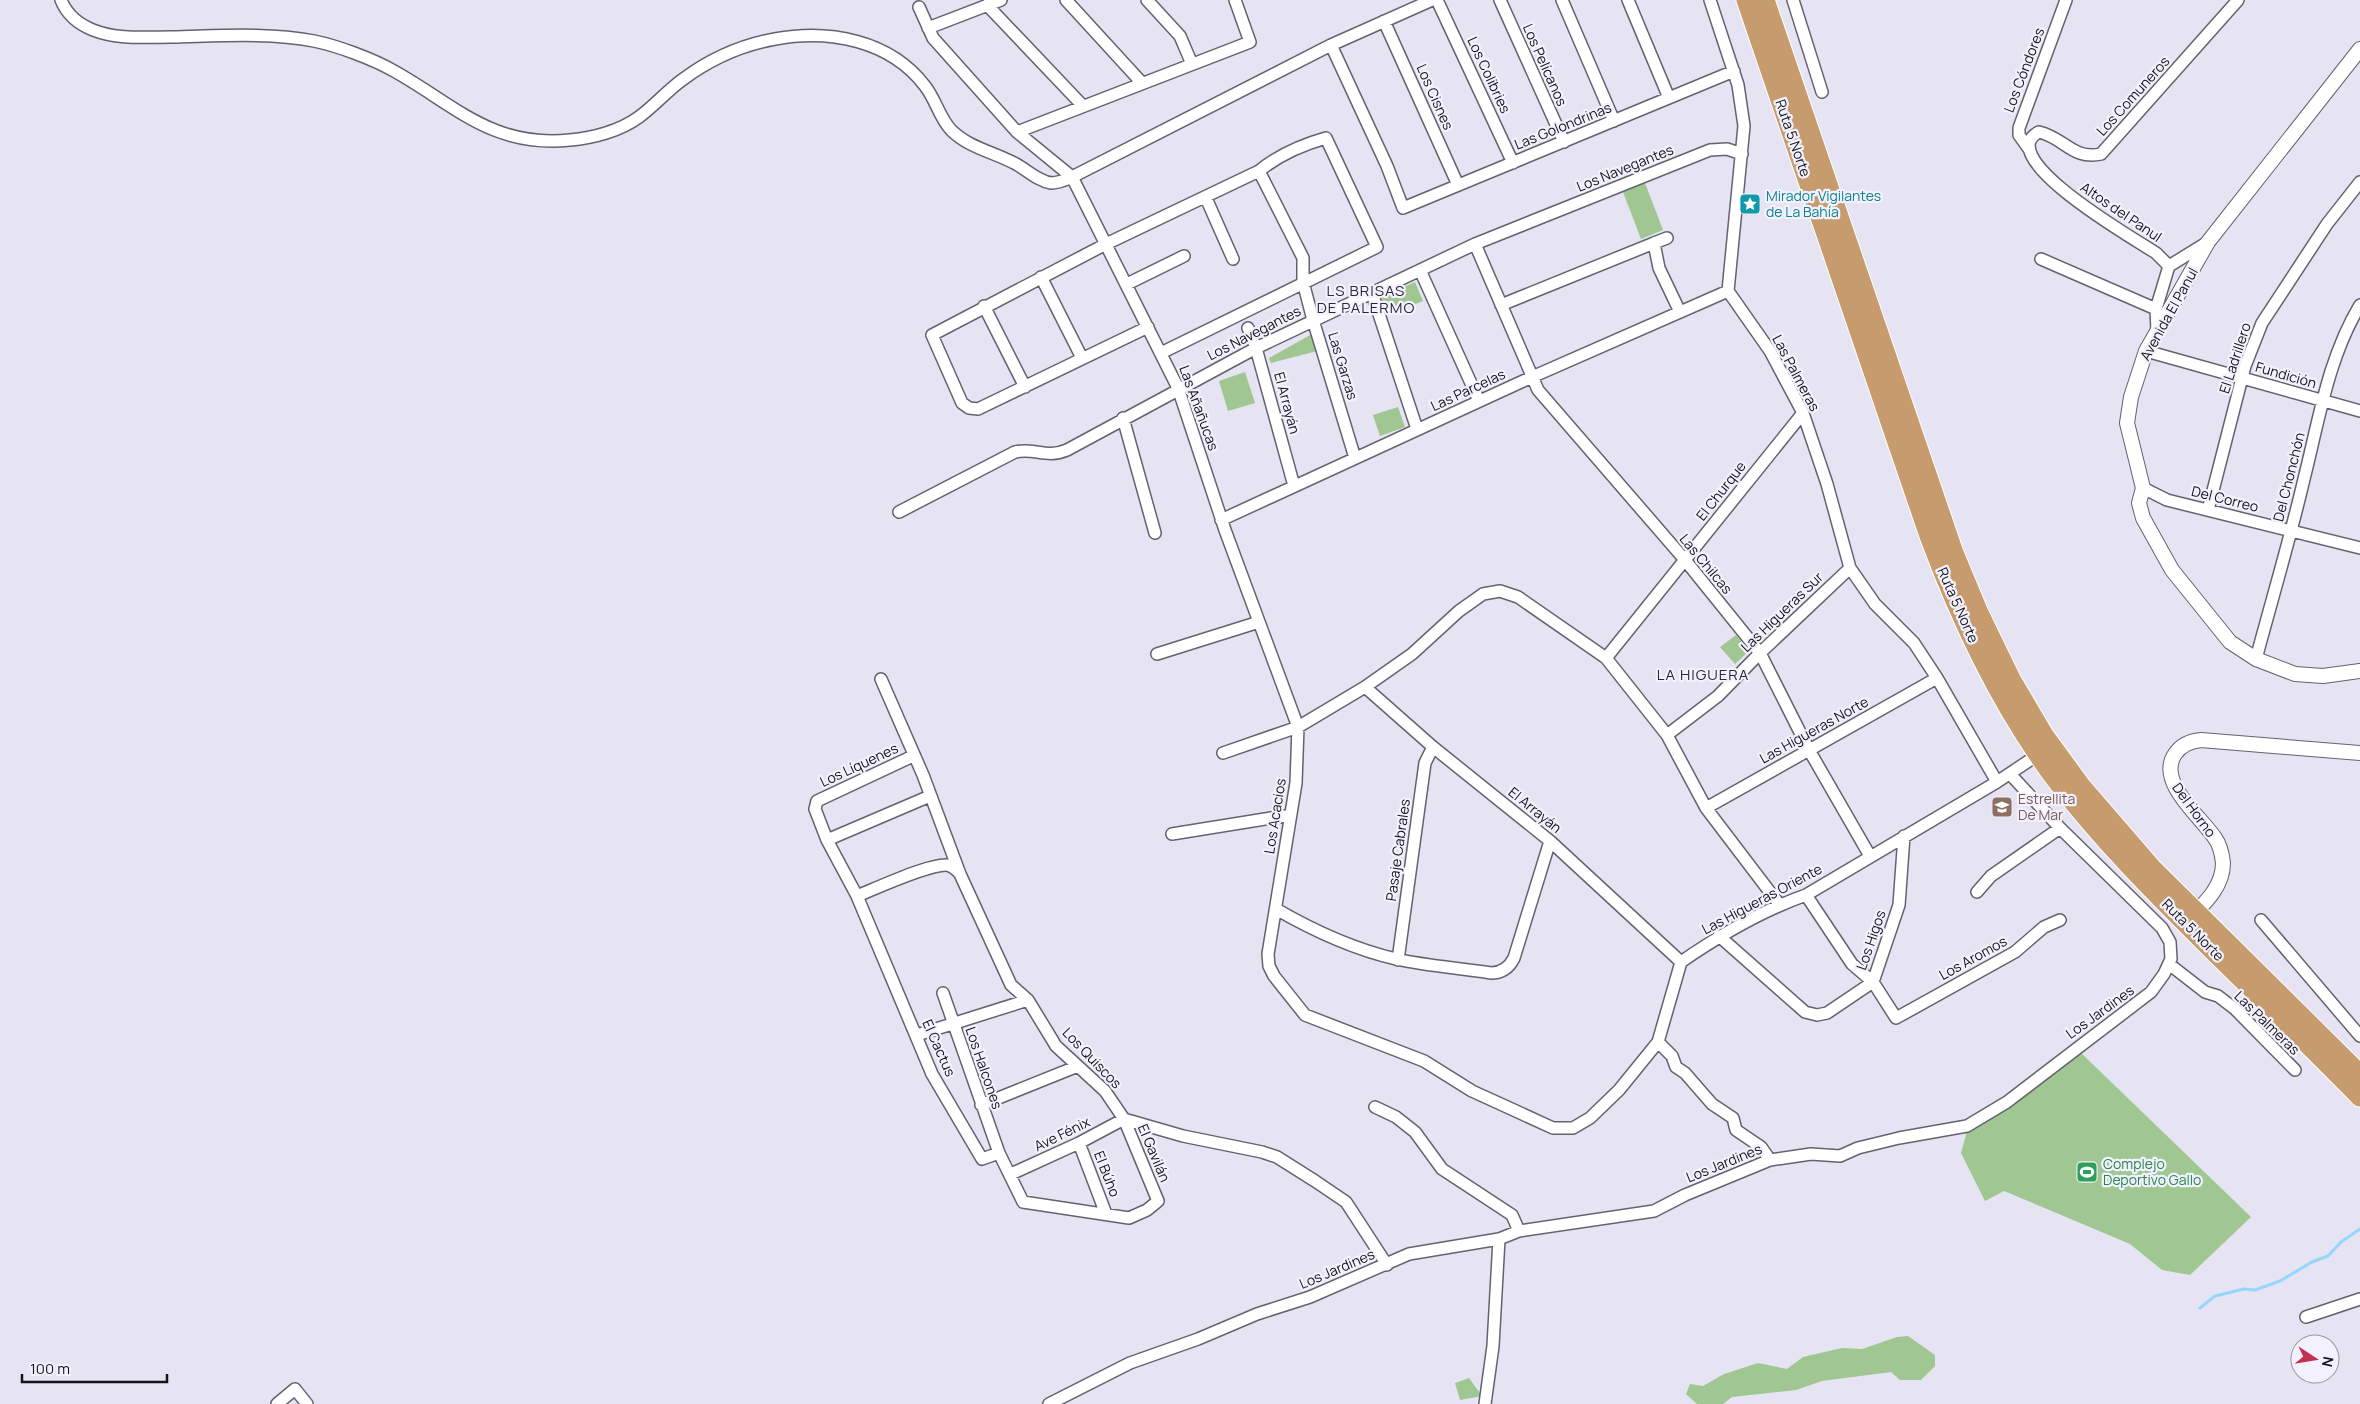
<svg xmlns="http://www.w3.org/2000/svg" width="2360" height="1404" font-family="Manrope,sans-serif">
<rect width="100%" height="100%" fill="#e6e3f2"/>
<path fill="#a0c792" d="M1645,183L1663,230L1641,239L1623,192Z
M1415,282L1423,301L1387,315L1380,297Z
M1312,334L1317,351L1271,363L1269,358Z
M1245,372L1255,403L1228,411L1219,381Z
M1398,407L1405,427L1380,436L1373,415Z
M1736,635L1749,651L1735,664L1720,647Z
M2079,1051L2251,1217L2190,1275L2162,1270L2130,1244L2004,1191L1985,1201L1961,1153L1967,1131L2009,1108Z
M1908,1336L1935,1355V1366L1921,1380H1900L1891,1372L1822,1381L1796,1390L1732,1397L1723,1404H1697L1686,1394L1690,1384L1703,1386L1724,1374L1758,1363L1787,1369L1803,1357L1842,1348L1862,1349L1897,1337Z
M1469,1378L1482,1396L1460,1400L1455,1383Z"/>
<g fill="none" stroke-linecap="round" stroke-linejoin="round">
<path stroke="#94d6fc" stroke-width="3" d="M2200,1308L2215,1296L2244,1289L2255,1290L2280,1281L2312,1262L2328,1256L2341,1242L2360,1229"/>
<g stroke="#64626f" stroke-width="14">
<path id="minor" d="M61,0C67,15 78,24 93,30C118,40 145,37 172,37C218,36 268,32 314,41C338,46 373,59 394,71C455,105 492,148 570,140C593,138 620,131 639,117C654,106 667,91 682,80C710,59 741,45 775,39C829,29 890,40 925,86C936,100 939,117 951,130C969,148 994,152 1016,164C1027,170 1038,181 1051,183C1059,183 1065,180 1072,177L1331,45L1432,0
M1066,0L1142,83
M1147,0L1180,36L1192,64
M1437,0L1513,163
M1500,0L1564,142
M1562,0L1614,121
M1628,0L1669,98
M1710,0L1738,85L1744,126L1728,291L1770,351L1803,413L1827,484L1850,568L1875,604L1914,643L1937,678L1997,782
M1793,0L1822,92
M987,5L1083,106
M919,7L933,38L1017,132L1072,177L1178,388L1225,530L1298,727L1296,783L1268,954L1269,966L1274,976L1305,1015L1424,1061L1472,1091L1553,1128H1573L1590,1118L1619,1090L1658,1042L1681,962C1720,935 1761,911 1806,895L1997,782L2042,752
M1384,21L1458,185
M928,28L1001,0
M1331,45L1387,166L1403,208L1734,71
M1017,132L1250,42L1235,0
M2029,149L2019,135V128L2066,0
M1259,171L1303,258V282L1313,320L1355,458
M1206,198L1233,259
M1667,238L1654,243L1659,268L1680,312
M1475,244L1538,390L1685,560L1760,653L1809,750L1870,856
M2041,259L2156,309L2157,331
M2169,266L2156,253C2138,241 1990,157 2039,132C2065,138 2072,160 2101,154L2238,0
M1420,270L1479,401
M1041,277L1082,358
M1127,284L1184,256
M1372,293L1417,429
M1501,305L1654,243
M984,306L1025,387
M2156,309L2169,266L2208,242
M1148,327L978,409L969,408L962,403L932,335L1106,244L1259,171C1280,154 1301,145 1326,138L1377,247L1161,353
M1248,328L1256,348L1294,486
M2146,351L2360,411
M1123,418L1155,533
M2143,488L2167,500L2360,548
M2208,510L2245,366L2262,323L2327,224L2360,182
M899,512L1015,452C1034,447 1046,459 1067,450L1256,348L1475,244L1710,150L1727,149L1742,154
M1221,520L1532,377L1728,291
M1157,654L1259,622
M1606,658L1803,413
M2256,659C2272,599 2290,539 2304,479C2319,420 2328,358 2360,305
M881,679L923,775L960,874L1011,985L1028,1000L1056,1046L1105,1091L1124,1119L1183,1136L1262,1152L1277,1157L1315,1181L1346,1202L1387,1265
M1365,687L1433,747L1550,841L1681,962
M1667,735L1718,696L1760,653L1850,568
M1223,753L1298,727L1365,687L1412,654L1459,611L1483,594L1500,591L1518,597L1606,658L1667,735L1706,808L1779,904
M913,756L817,801L815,809L827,840L857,896L932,1074L982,1159L999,1153L1023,1202L1129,1218L1147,1210L1158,1201L1124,1119L1079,1143L1011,1174
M1706,808L1937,678
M1172,834L1290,815
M827,840L930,796
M1977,892L1991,876L2060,828
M1806,895L1852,964L1873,982L1896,1018L2015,952L2044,927L2060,920
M857,896C877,888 928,864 947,865C953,866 956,869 960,874
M1276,909C1314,931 1353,949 1396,959C1427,966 1460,968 1491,973C1502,973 1509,968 1514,958L1550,841
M2261,920L2360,1036
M1719,936L1805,1012L1817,1015L1827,1013L1873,982L1899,905L1904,836
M1398,960L1425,763L1433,747
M2169,964L2205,992L2218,996L2235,1009L2295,1070
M943,993L999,1153
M917,1035L1028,1000
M1658,1042L1672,1056L1676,1067L1685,1073L1712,1104L1733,1118L1736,1130L1761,1147L1770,1160
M981,1105L1078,1066
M1375,1107L1396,1117L1415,1132L1442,1169L1512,1215L1519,1231
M1079,1143L1106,1214
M2306,1317L2360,1299
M277,1404L295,1389L307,1404
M1049,1404L1130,1363L1198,1339L1257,1314L1310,1297L1409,1254L1499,1239L1519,1231L1654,1211L1685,1195L1770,1160L1811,1154L1840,1156L1858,1148L1899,1138L1967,1126L2007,1102L2151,992L2164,974L2171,959L2170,942L2162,928L2060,828L2010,774
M1485,1404L1493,1346L1499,1239"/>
</g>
<g stroke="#64626f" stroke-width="16">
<path id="tertiary" d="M2360,49L2208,242L2146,351L2131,397L2127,423L2143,488L2139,503L2143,518L2172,570L2230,642L2256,659L2295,674L2323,676L2360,671
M2191,917C2206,902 2223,886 2223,863C2222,854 2220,845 2215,838C2201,817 2156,782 2175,754C2181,745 2190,741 2201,740L2360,753"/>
</g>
<g stroke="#fff" stroke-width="21">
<path id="trunk" d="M1746,0L1929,536C1961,622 2001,707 2056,780C2103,842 2158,896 2212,950C2262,999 2311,1047 2360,1097
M1765,0L1954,553L1979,613L2011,679L2044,735L2082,787L2152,868L2360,1074"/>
</g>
<use href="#minor" stroke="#fff" stroke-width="11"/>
<use href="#tertiary" stroke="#fff" stroke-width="14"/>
<use href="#trunk" stroke="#c69c6f" stroke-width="19"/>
</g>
<defs>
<g id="sight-square" transform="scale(1.125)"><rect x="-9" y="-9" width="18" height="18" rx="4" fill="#0f9aa8" stroke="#f3f1fd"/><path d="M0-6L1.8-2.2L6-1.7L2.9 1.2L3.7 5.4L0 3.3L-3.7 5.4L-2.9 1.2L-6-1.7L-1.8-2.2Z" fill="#fff"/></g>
<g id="school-square" transform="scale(1.125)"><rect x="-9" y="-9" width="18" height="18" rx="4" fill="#8d6e63" stroke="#f3f1fd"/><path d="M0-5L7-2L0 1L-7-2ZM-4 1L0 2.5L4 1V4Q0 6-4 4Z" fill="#fff"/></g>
<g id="stadium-square" transform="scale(1.125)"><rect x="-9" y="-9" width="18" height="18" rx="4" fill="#2e9e5b" stroke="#f3f1fd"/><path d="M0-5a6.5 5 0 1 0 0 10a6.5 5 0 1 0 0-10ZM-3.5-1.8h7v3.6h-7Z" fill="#fff"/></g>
</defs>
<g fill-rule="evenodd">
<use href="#sight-square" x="1750" y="204"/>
<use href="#school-square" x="2002" y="807"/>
<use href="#stadium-square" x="2087" y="1172"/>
</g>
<g text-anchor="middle" stroke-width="4.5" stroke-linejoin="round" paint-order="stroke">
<g font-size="14" fill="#141318" stroke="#f3f1fd">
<text transform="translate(1545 65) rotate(66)" y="5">Los Pelícanos</text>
<text transform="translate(2024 70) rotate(-69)" y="5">Los Cóndores</text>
<text transform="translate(1489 75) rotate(65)" y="5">Los Colibries</text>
<text transform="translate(2133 96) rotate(-48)" y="5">Los Comuneros</text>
<text transform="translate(1435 97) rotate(66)" y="5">Los Cisnes</text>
<text transform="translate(1563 126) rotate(-22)" y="5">Las Golondrinas</text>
<text transform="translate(1793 138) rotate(71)" y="5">Ruta 5 Norte</text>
<text transform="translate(1625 168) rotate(-22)" y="5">Los Navegantes</text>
<text transform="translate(2121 212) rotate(34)" y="5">Altos del Panul</text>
<text transform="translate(2169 314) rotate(-61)" y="5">Avenida El Panul</text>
<text transform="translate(1254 333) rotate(-27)" y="5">Los Navegantes</text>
<text transform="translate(2235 358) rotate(-72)" y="5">El Ladrillero</text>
<text transform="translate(1343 366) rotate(73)" y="5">Las Garzas</text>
<text transform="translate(1796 373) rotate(62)" y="5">Las Palmeras</text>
<text transform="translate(2286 375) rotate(16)" y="5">Fundición</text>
<text transform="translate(1468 390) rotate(-25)" y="5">Las Parcelas</text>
<text transform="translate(1287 403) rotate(75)" y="5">El Arrayán</text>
<text transform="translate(1199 408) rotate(70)" y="5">Las Añañucas</text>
<text transform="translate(2289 477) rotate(-76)" y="5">Del Chonchón</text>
<text transform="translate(1721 491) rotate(-52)" y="5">El Churque</text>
<text transform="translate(2225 499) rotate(14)" y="5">Del Correo</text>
<text transform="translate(1706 564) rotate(50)" y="5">Las Chilcas</text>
<text transform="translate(1958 605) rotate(66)" y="5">Ruta 5 Norte</text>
<text transform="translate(1782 612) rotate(-44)" y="5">Las Higueras Sur</text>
<text transform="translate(1814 730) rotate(-29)" y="5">Las Higueras Norte</text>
<text transform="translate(859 765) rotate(-25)" y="5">Los Líquenes</text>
<text transform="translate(1535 810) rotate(39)" y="5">El Arrayán</text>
<text transform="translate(2194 810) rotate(54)" y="5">Del Horno</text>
<text transform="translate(1275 816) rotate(-81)" y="5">Los Acacios</text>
<text transform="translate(1398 850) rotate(-82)" y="5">Pasaje Cabrales</text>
<text transform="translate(1762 899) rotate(-28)" y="5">Las Higueras Oriente</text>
<text transform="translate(2193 930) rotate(45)" y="5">Ruta 5 Norte</text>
<text transform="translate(1871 940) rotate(-71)" y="5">Los Higos</text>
<text transform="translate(1973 958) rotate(-29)" y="5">Los Aromos</text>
<text transform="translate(2100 1012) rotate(-36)" y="5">Los Jardines</text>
<text transform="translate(2267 1023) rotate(44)" y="5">Las Palmeras</text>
<text transform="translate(939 1048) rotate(66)" y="5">El Cactus</text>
<text transform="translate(1092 1058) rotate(46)" y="5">Los Quiscos</text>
<text transform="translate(984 1068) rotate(71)" y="5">Los Halcones</text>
<text transform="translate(1062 1134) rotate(-26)" y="5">Ave Fénix</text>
<text transform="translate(1154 1153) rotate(67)" y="5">El Gavilán</text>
<text transform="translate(1724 1163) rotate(-22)" y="5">Los Jardines</text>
<text transform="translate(1107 1174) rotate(69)" y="5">El Búho</text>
<text transform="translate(1337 1269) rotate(-23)" y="5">Los Jardines</text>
</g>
<g font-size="14" fill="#0d838f" stroke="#f3f1fd" text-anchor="start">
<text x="1766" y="201">Mirador Vigilantes<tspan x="1766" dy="16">de La Bahía</tspan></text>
</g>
<g font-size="14" fill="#785e54" stroke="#f3f1fd" text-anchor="start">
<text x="2018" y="804">Estrellita<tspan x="2018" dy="16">De Mar</tspan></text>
</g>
<g font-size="14" fill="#27864d" stroke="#f3f1fd" text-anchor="start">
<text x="2103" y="1169">Complejo<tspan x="2103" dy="16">Deportivo Gallo</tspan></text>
</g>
<g font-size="15" letter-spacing="1" fill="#2a2833" stroke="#f3f1fd">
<text x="1366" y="296">LS BRISAS<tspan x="1366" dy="17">DE PALERMO</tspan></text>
<text x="1703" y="680">LA HIGUERA</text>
</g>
</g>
<g transform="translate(2315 1359) rotate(102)"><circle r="24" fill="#f3f1fd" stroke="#9a98a1"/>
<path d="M0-4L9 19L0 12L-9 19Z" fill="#c23250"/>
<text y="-8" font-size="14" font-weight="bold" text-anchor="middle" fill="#141318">N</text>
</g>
<path d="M22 1374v8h145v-8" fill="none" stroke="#141318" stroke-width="2.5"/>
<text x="30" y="1374" font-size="15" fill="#141318" stroke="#f3f1fd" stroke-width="4" paint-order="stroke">100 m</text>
</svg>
